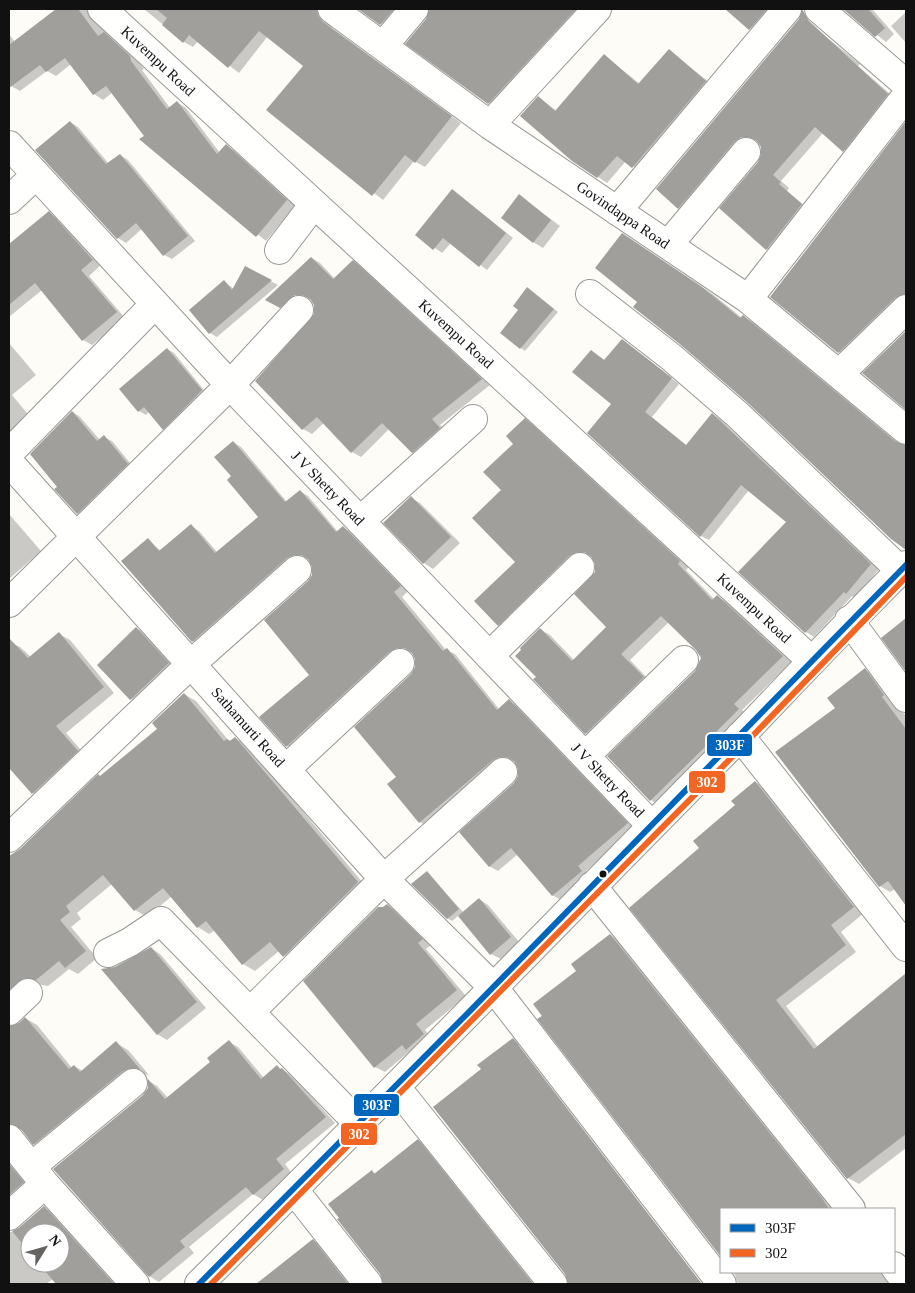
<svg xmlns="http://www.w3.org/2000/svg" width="915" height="1293" font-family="'Times New Roman',serif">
<rect width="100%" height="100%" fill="#fdfcf7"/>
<path fill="#0003" fill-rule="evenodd" d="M59,9H97L96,19L100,27L139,63L144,69L142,70L170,108L177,102L186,108L220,153L226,146L235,151L295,206L266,241L141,139L145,136L113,92L103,100L94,94L71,64L56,76L47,71L20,91L11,86L9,83V34L15,42Z
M144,9H328L327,21L332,28L461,123L425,167L414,161L383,200L268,110L305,66L268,36L239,73L198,41L193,47L184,42Z
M360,9H410L391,30Z
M430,9H592L498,109L407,43L431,13Z
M727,9H781L759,34Z
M844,9H872L894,34L886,42Z
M906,12V43L891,26Z
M820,32L860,64L858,66L897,100L853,156L823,133L781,181L789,188L787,191L811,211L776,255L767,249L721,208L759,162L763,154L762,147L758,141L751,142L688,213L679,208Z
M669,50L715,87L643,173L626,161L607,183L573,160L538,97L557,111L605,56L640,84Z
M70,122L78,127L109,164L120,155L128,160L195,241L172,259L164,255L143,228L126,243L118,238Z
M906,123V302L850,359L839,352L771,296Z
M453,190L513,238L487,270L451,243L442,253L417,235Z
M520,196L560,226L543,248L533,242Z
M49,212L57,218L101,265L89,276L125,318L92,345L83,340L42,290L9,317V264L15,258L9,250V246Z
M635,242L714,295L742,318L743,317L756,324L903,446H906V549L639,302Z
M312,258L320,263L335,279L353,262L362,267L490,385L440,425L448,433L421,457L412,452L389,429L361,457L352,452L324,423L312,434L303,429L257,381L315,314V304L312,299L303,300L290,312L267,300Z
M246,268L278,285L217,337L210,333L225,282L234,289Z
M528,289L558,312L525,351L521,348L520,310Z
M906,332V410L864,373Z
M622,340L679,384L652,417L687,446L712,414L720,419L879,569L855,598L852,596L814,637L806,632L740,572L788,522L749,490L709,540L701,536L613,404L591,351L606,361Z
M9,343L36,375L12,395L31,418L9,440Z
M167,349L174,353L208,395L170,433L163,429L149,412L146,415L139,411Z
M73,412L80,417L100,440L104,437L112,441L135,469L85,518L78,513L59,487Z
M525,420L534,425L689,567L686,570L714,599L717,596L726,602L792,662L742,710L748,715L660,806L651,800L609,756L696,672L702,658L696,649L669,622L630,660L652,683L596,738L586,733L537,677L540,629L550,635L574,660L608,627L596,572V563L593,557H587L508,630L499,625L517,562L502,490L515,444Z
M233,442L241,447L287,502L300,491L308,496L338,532L343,528L352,532L408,591L402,597L446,650L455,654L499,709L509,701L517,706L635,828L586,871L589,876L561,900L552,895L518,854L498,871L489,866L515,784L519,777L520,769L516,761H508L428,827L420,822L389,784L398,777L412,675L416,667V659L413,652H406L295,751L287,746L261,717L311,675L309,582L313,576L314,567L310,559H303L201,646L193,641L148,540L161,551L191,526L199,531L217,552L260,517L232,476Z
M411,498L420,503L460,543L433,569L424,563Z
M9,514L41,551L9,579Z
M136,628L146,634L178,669L141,705L131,699L98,665Z
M59,634L70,640L114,693L66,733L87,757L43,799L33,793L9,766V642L20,647L31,657Z
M865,670L875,676L904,714L906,715V903L895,889L890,892L880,886L777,753L837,708Z
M184,694L196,701L229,741L235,738L247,745L369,890L295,963L279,951L255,971L243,964L215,930L209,934L198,927L172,896L147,917L135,910L112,884L77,913L81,919L71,927L97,958L78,974L69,969L48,986L37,984L9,1008V857L21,850L101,777L159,729Z
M755,782L766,788L864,913L841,932L856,952L786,1006L818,1047L906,975V1148L859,1184L848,1178L631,908L701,848Z
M427,872L463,912L479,899L488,905L520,943L501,959L491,954L459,915L452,921L447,918Z
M387,905L397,911L431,945L426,949L466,996L425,1030L433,1040L416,1054L410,1051L385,1072L375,1067L383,909Z
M610,935L620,941L836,1209H721V1255L539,1019Z
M151,948L160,954L206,1008L167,1040L157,1034Z
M25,1018L37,1025L72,1068L74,1066L83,1071L116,1043L128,1050L149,1075L143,1074L135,1077L46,1150L34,1144L22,1130L9,1136V1112L12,1109L9,1105V1027H14Z
M513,1039L522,1045L707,1284H704L520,1045H517L701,1284H569L483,1070Z
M229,1042L238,1047L264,1078L277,1067L292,1075L335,1123L285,1164L293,1175L263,1200L253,1194L189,1247L194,1253L159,1282L149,1276L144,1096L149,1088V1081L157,1086L168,1098L212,1062Z
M418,1141L427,1146L537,1284H384L372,1171L376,1174Z
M9,1157L34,1189L9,1213Z
M44,1208L56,1214L119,1284H58L53,1279L46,1284H9V1232H13ZM30,1233H60V1263H30Z
M313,1240L322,1246L352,1284H267Z
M734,1272H884L894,1284H738Z"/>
<path fill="#a19f9c" d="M56,9H78L98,36L104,32L130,56L131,61L167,109L177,101L217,154L226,144L287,200L256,237L139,139L144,136L106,86L93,95L65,58L46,72L40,65L9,88V45Z
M156,9H317L318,16L323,22L452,116L415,163L405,155L372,196L266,110L303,66L259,31L228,68L189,35L183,43L162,25L167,18Z
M358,9H394L380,25Z
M429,9H576L488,104L405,44L426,19Z
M725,9H767L749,30Z
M802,9L809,21L888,94L843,152L815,127L773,175L781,182L779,184L802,204L766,250L719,208L758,162L761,154V147L756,140L748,137H741L734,142L678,209L656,189L799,19Z
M843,9H868L885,28L875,37Z
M669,49L706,81L632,168L617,156L597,178L572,161L520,116L538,96L555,111L604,54L638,84Z
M70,121L106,164L120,154L188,236L163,256L136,223L117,239L35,150Z
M906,121V294L895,298L838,353L770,297Z
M452,189L506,233L479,267L443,238L433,250L415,235Z
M519,194L551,220L533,243L501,218Z
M49,211L93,260L81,270L117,312L82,341L35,283L9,305V244Z
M622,233L702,287L740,318L743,315L896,442L906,445V550L891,539L748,403L681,345L633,307L637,302L595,268Z
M311,257L333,279L353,260L482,379L432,419L440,428L412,453L382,423L351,453L317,417L302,430L255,381L314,314V305L310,299L303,295H294L280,308L265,300Z
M245,266L272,280L209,334L189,310L224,280L232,290Z
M527,287L554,309L520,349L500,333L518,310L513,306Z
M906,331V410L862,373Z
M622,339L672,378L645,412L686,445L712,413L871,564L846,594L844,592L805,633L738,572L786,522L741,485L700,537L587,433L611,404L572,372L591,350L604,360Z
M167,348L202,390L163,430L144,407L138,412L119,389Z
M72,411L97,441L104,435L128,464L77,514L54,489L57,487L30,454Z
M525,418L680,561L678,564L712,600L717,595L783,656L734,704L739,709L708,740L710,742L650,801L607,756L695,671L701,658L696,650L661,616L621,654L644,677L585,734L533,679L536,677L515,656L521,650L520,648L540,628L572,661L606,627L574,594L595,572V564L591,556L584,552H577L569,556L498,626L474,601L515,562L472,518L501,490L483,472L513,444L506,436Z
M233,441L285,502L300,490L336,532L343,526L401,586L394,592L443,651L447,648L497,710L509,699L628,823L578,866L582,871L552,896L511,848L489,867L459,832L514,783L518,776V769L514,761L507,757H499L493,760L419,823L387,784L396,777L354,727L411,674L415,667V659L412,653L405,648H397L389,652L286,747L259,717L309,675L264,620L308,581L312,575V567L308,559L302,555H294L287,558L192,642L121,561L148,538L159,551L191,524L215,553L258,517L227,480L231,476L214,457Z
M411,496L451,537L423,564L383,523Z
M906,618V672L881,638Z
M136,627L169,663L130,700L97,665Z
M59,632L104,687L56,726L78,751L32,794L9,768V638L28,658Z
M865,668L884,695L882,697L906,729V906L888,881L879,887L775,752L835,708L827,698Z
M184,693L224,741L227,739L230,741L235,737L358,882L283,957L270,942L242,965L206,921L197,928L163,888L134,911L103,875L66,906L70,912L60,920L86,951L65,968L59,961L36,980L24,978L9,990V856L20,849L98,774L100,776L157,729L152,723Z
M755,781L854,907L831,925L846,945L776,1000L814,1049L906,973V1134L847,1179L629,908L699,848L693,841L735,805L731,801Z
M427,871L459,909L447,919L411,884Z
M479,898L511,937L490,955L458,916Z
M387,904L423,939L418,943L457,990L416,1024L424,1034L406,1050L402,1045L374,1068L303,981L378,907H383Z
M610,934L822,1198L829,1209H721V1257L537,1019L542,1016L533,1004L576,971L571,964Z
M151,947L197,1002L157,1035L101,969L115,967Z
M25,1017L69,1069L74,1065L80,1072L116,1041L140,1069L131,1068L123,1071L33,1145L21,1129L9,1124V1026L19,1023Z
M513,1038L702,1284H568L565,1274L433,1107L481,1069L477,1065Z
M229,1040L261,1079L277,1065L280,1069L282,1068L326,1117L276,1159L284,1169L253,1195L246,1187L180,1241L185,1247L149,1277L53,1169L143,1095L148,1088V1079L165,1099L210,1062L207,1058Z
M418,1139L533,1284H383L380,1274L337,1219L339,1218L328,1204L372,1170L374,1174Z
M9,1164L24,1182L9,1195Z
M44,1206L114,1284H56L38,1263H60V1233H30V1253L12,1231L19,1228Z
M313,1239L348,1284H256Z"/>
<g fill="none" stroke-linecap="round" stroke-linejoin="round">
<g stroke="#979795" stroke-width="30">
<path id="minor" d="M102,9L811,660
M332,9L490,125L748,299L906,430
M819,9L906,84
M383,46L414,9
M490,125L597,9
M9,145L230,385L652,826
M9,200L36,175
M617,211L787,9
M668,245L746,152
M279,250L314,204
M590,294L671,357L738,415L900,570
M748,299L906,96
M839,374L906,309
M9,453L154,305
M9,462L384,879L494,988L722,1284
M360,521L473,419
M9,603L230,385L299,310
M849,620L906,698
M489,656L580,567
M740,736L906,947
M585,756L684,660
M286,769L400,663
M9,838L191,664L297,570
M592,886L851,1209
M108,953L130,942L161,921L358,1123
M9,1011L28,993
M251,1011L384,879L503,772
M396,1087L553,1284
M9,1139L45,1184L135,1284
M32,1166L133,1083
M294,1190L368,1284
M9,1216L45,1184
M894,1266L906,1282
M199,1284C378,1107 553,926 730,747C789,686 846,624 906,565"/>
</g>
<use href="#minor" stroke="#fffffe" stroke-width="28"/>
<g stroke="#fff" stroke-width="10">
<path id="bus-1" d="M199,1284L465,1016L906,565"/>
</g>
<g stroke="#fff" stroke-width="10">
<path id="bus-2" d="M211,1284L736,753L906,577"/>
</g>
<use href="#bus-1" stroke="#0065bd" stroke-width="6"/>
<use href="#bus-2" stroke="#f26522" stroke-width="6"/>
</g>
<circle fill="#111" stroke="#fff" stroke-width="2" cx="603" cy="874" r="4.5"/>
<g text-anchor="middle" stroke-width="5" stroke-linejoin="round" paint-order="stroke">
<g font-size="15" fill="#111" stroke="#fff">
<text transform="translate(158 61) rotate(43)" y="5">Kuvempu Road</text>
<text transform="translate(623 215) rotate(34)" y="5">Govindappa Road</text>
<text transform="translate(456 334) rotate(42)" y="5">Kuvempu Road</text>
<text transform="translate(328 488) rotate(46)" y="5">J V Shetty Road</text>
<text transform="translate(754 608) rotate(43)" y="5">Kuvempu Road</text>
<text transform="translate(248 727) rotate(48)" y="5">Sathamurti Road</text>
<text transform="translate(608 780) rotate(46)" y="5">J V Shetty Road</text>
</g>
</g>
<g stroke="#fff" stroke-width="2">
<rect x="706" y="733" width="47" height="24" rx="5" fill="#0065bd"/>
<rect x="688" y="770" width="38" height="24" rx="5" fill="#f26522"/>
<rect x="353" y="1093" width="47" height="24" rx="5" fill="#0065bd"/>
<rect x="340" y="1122" width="38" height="24" rx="5" fill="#f26522"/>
</g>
<g font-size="14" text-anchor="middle" font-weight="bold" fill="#fff">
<text x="730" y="750">303F</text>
<text x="707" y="787">302</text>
<text x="377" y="1110">303F</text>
<text x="359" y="1139">302</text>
</g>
<rect width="915" height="1293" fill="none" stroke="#111111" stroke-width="20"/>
<rect x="720" y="1208" width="175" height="65" fill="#ffffff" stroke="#a0a0a0"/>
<rect x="730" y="1224" width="25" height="8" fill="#0065bd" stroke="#a0a0a0"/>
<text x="765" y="1233" font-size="15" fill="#111111">303F</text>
<rect x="730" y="1249" width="25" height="8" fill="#f26522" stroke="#a0a0a0"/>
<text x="765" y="1258" font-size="15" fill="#111111">302</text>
<g transform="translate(45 1248) rotate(53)"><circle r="24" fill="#ffffff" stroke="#a0a0a0"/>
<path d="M0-4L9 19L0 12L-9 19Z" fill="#646362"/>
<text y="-8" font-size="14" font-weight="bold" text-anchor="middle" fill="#111111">N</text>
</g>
</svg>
